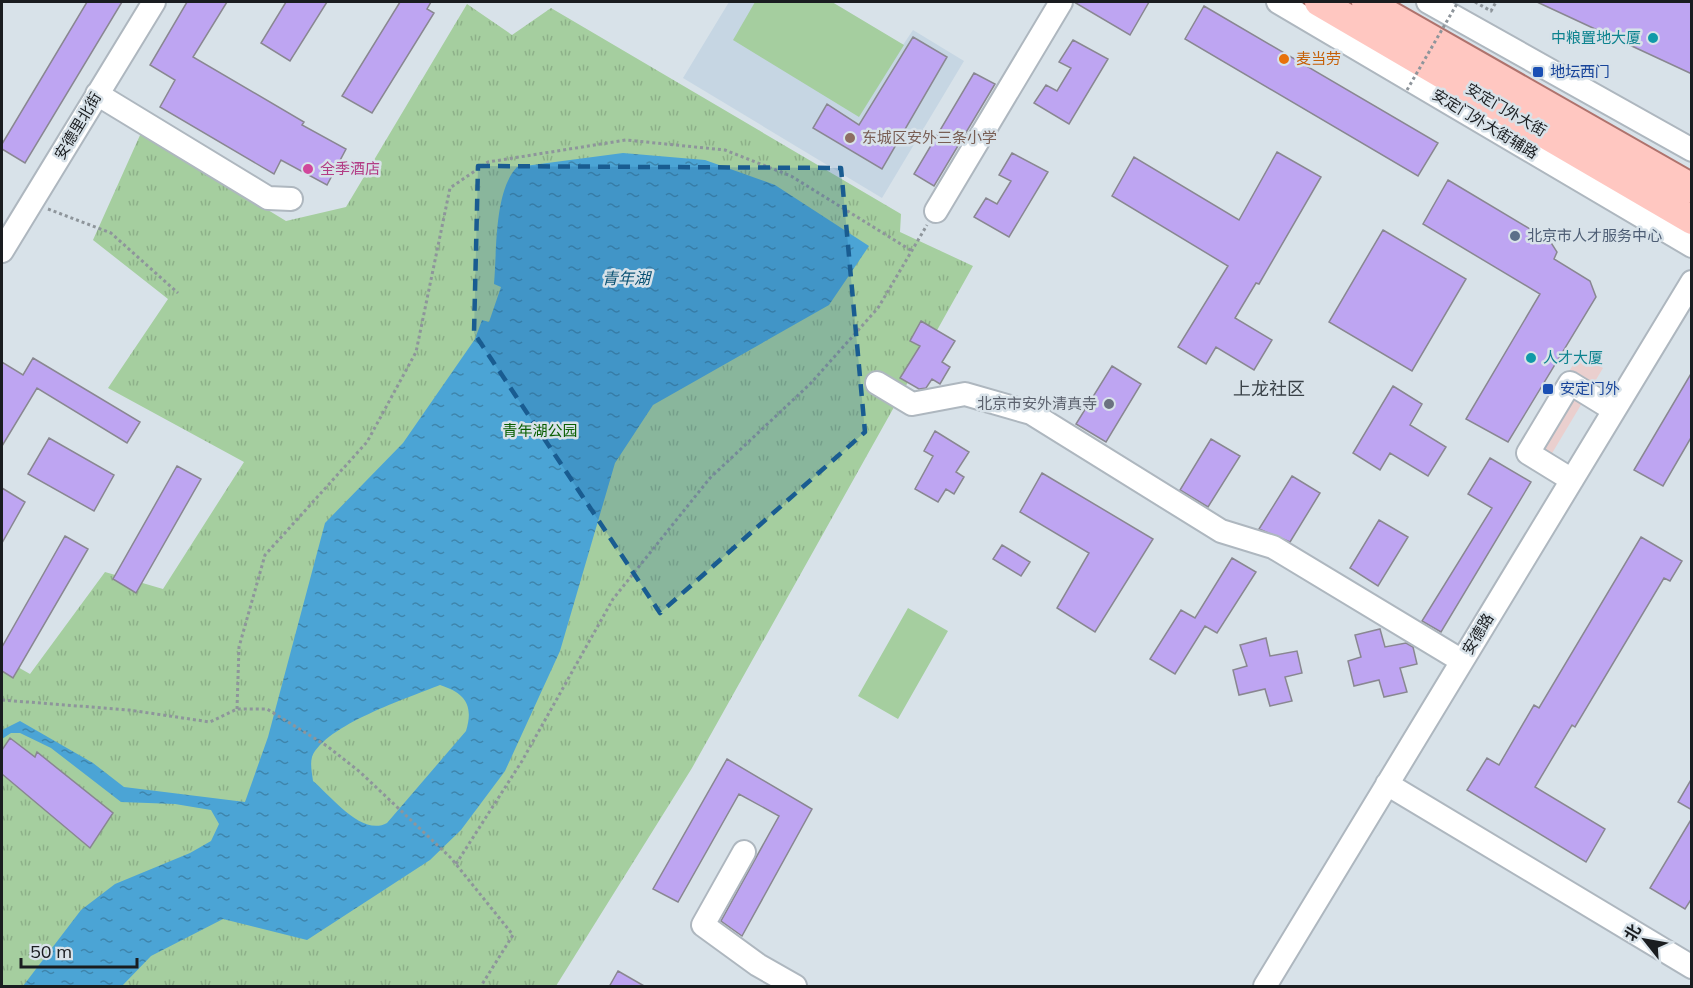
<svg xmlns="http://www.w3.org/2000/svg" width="1693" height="988" font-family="Mulish,'Noto Sans SC',sans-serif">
<defs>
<pattern id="park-tufts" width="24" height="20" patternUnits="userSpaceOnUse" patternTransform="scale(1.5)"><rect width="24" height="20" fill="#a5ce9f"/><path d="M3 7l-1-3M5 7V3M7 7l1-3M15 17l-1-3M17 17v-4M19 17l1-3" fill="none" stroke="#8db089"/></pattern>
<pattern id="water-ripples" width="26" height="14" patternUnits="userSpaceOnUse" patternTransform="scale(1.5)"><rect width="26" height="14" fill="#4ba4d5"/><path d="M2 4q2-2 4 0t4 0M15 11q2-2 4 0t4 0" fill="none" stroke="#3e85ac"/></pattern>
</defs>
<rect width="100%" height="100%" fill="#d8e2e9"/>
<path fill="#eacfce" d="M1579,355L1603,368L1542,470L1519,454Z"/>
<path fill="#c6d6e3" d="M729,2H832L903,45L913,30L964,61L882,198L683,78Z"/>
<path fill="url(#park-tufts)" d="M467,4L512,35L551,8L901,214L900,232L973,266L692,768L556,986H2V658L30,674L105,572L163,589L244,462L108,388L168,299L93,240L141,133L286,221L346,207Z"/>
<path fill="#a5ce9f" d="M755,2H832L904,45L859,117L733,40Z
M908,608L948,631L898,719L858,696Z"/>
<path fill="url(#water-ripples)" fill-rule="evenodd" d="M623,153L705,160L775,185L869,246L829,305L653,405L615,463L560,651L505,771L461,830L430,860L307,940L223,919L151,956L122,986H23L81,910L115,884L190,853L211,841L219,824L211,810L175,804L121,802L51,748L20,733H11L2,739V730L20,721L93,763L124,787L245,802L268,737L325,523L403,443L475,339L482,320L489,322L501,287L494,284C497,251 494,191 517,167ZM440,685C465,693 474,705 466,731L387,823C362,837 331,796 313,781C312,773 310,764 312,757C325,725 408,698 440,685Z"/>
<path fill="#bea5f2" stroke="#898791" stroke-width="1.5" d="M87,2H122L25,163L2,149V144Z
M187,2H227L193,57L304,122L302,125L346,149L327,185L281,160L274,174L160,107L175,80L150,65Z
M286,2H327L290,61L261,43Z
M400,2H431L427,9L434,13L372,113L342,96Z
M1074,2H1149L1130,35Z
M1537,2H1692V74Z
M1204,6L1438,143L1418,176L1185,39Z
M913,37L947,57L882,169L813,128L827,104L859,125Z
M1073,40L1108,59L1069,124L1034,103L1046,85L1057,91L1071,68L1059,62Z
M974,73L995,84L934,186L914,174Z
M1277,152L1321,177L1259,284L1256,283L1235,318L1272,340L1254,370L1216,347L1206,364L1178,347L1228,266L1112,196L1134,157L1239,220Z
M1012,153L1048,172L1009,237L974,217L986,198L997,204L1011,181L999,175Z
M1448,180L1550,241L1557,252L1554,259L1590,281L1596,297L1508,442L1466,419L1540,294L1423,224Z
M1383,230L1466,279L1412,371L1329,322Z
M921,321L955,341L942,362L950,367L940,384L932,379L926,388L919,389L900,378L920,346L910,341Z
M33,358L140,422L127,443L37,388L2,446V362L23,375Z
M1112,366L1141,384L1106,442L1076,424Z
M1692,372V436L1663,486L1634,470Z
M1393,386L1422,404L1410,425L1446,447L1428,476L1390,453L1380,470L1353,453Z
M935,431L969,452L956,472L964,477L954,494L946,489L938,502L915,489L933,456L924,451Z
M49,438L114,475L94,511L28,474Z
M1211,439L1240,456L1208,507L1180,490Z
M1490,458L1531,482L1441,632L1422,621L1492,508L1468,494Z
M177,466L201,479L136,593L113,579Z
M1042,473L1153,539L1095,632L1057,608L1089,553L1020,512Z
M1292,476L1320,493L1290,542L1259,529Z
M2,488L25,502L2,543Z
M1379,520L1408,537L1378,586L1350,568Z
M65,536L88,549L13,678L2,671V647Z
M1641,537L1682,561L1670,581L1664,578L1575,727L1572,725L1535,787L1605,829L1586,862L1467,790L1487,758L1499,765L1534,705L1539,708Z
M1002,545L1030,562L1021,576L993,559Z
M1232,558L1256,572L1217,633L1205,626L1175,674L1150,659L1181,610L1195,618Z
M1380,629L1385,647L1406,643L1413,647L1417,664L1400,668L1407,692L1384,697L1379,680L1354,686L1348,661L1361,657L1355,635Z
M1266,638L1270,656L1297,651L1302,673L1285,677L1292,701L1270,706L1265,689L1239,695L1233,670L1247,666L1240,645Z
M10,738L35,757L37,752L113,813L90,848L2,774V750Z
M727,759L812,809L742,936L721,921L779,816L739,794L678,902L653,889Z
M1692,778V810L1678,802Z
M1692,818V898L1685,909L1650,888Z
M618,971L646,987H609Z"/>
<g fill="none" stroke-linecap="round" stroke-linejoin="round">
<g stroke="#aeb7bf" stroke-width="26">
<path id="minor" d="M1278,2L1692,246
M1428,2L1692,150
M97,94L268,198L291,199
M936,211L1061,2
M2,251L154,2
M877,383L912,404L965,394L1031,413L1221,531L1273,547L1462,661
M1572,480L1528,453L1570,383L1614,410
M1387,784L1692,967
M744,852L703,925L758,965L795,986
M1265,986L1692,282"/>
</g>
<g stroke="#af736d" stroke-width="32">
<path id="major" d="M1319,2L1692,220
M1366,2L1692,188"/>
</g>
<path stroke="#8e959b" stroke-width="3" stroke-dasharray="3 3" stroke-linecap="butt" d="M1475,2L1491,11L1496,2
M48,209L111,233L178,293
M2,700L129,710L210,722L237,709H267L327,746L360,772L451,858L513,935L481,986
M237,709L239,647L265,555L367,442L416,352L450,188L488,162L626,140L725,150L791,176L912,251
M456,864L522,761L613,599L710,478L810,384L878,308L927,225"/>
<use href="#minor" stroke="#fff" stroke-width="22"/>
<use href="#major" stroke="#ffc7c1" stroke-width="28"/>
<path stroke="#8e959b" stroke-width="3" stroke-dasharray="3 3" stroke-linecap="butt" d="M1407,90L1458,2"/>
</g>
<path fill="#195c91" fill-opacity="0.2" stroke="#195c91" stroke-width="4.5" stroke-dasharray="12 8" stroke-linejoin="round" d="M478,166L841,168L865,432L660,613L474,333Z"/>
<g fill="#0f9aa8" stroke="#d8e2e9" stroke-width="2">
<circle cx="1653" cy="38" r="6"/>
<circle cx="1531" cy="358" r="6"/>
</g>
<circle fill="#e8710a" stroke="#d8e2e9" stroke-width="2" cx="1284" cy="59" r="6"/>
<g fill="#1a4fb4" stroke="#d8e2e9" stroke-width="2">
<rect x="1532" y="66" width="12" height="12" rx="3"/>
<rect x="1542" y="383" width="12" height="12" rx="3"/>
</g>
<circle fill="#8d6e63" stroke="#d8e2e9" stroke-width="2" cx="850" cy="138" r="6"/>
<circle fill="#d1479c" stroke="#d8e2e9" stroke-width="2" cx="308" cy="169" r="6"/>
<circle fill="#5c6f8a" stroke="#d8e2e9" stroke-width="2" cx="1515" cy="236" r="6"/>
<circle fill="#6b7280" stroke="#d8e2e9" stroke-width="2" cx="1109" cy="404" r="6"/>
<g text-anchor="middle" stroke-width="5" stroke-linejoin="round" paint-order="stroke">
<g font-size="15" fill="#0d838f" stroke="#d8e2e9" text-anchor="end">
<text x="1641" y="43">中粮置地大厦</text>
<text x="1543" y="363" text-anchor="start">人才大厦</text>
</g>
<g font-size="15" fill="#c56008" stroke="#d8e2e9" text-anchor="start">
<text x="1296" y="64">麦当劳</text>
</g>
<g font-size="15" fill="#164399" stroke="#d8e2e9" text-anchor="start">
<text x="1550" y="77">地坛西门</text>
<text x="1560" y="394">安定门外</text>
</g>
<g font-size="15" fill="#1a1d20" stroke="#d8e2e9">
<text transform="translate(1506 110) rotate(30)" y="5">安定门外大街</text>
<text transform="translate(1485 124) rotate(31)" y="5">安定门外大街辅路</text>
<text transform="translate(78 126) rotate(-59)" y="5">安德里北街</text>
<text transform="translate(1478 634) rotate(-59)" y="5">安德路</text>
</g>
<g font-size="15" fill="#785e54" stroke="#d8e2e9" text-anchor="start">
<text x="862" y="143">东城区安外三条小学</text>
</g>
<g font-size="15" fill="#b23c85" stroke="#d8e2e9" text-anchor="start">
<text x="320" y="174">全季酒店</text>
</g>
<g font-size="15" fill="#4e5e75" stroke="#d8e2e9" text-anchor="start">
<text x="1527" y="241">北京市人才服务中心</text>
</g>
<g font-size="15" fill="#5b616d" stroke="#d8e2e9" text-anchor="end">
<text x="1097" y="409">北京市安外清真寺</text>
</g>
<g font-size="15" fill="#095e00" stroke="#d8e2e9">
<text x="540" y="436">青年湖公园</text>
</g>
<g font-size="16" font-style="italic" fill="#095173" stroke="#d8e2e9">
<text x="626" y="284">青年湖</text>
</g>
<g font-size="18" fill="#3a4248" stroke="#d8e2e9">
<text x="1269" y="395">上龙社区</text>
</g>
</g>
<rect width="1693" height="988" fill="none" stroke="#1a1d20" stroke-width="6"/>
<g transform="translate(1645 940) rotate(301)" stroke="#d8e2e9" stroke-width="4.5" paint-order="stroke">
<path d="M0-4.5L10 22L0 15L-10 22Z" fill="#1a1d20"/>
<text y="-9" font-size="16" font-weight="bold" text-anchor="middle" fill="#1a1d20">北</text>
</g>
<path d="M21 958v9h116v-9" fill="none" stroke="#1a1d20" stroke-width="3"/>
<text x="30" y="958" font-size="18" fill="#1a1d20" stroke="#d8e2e9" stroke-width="4.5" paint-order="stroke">50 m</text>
</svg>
